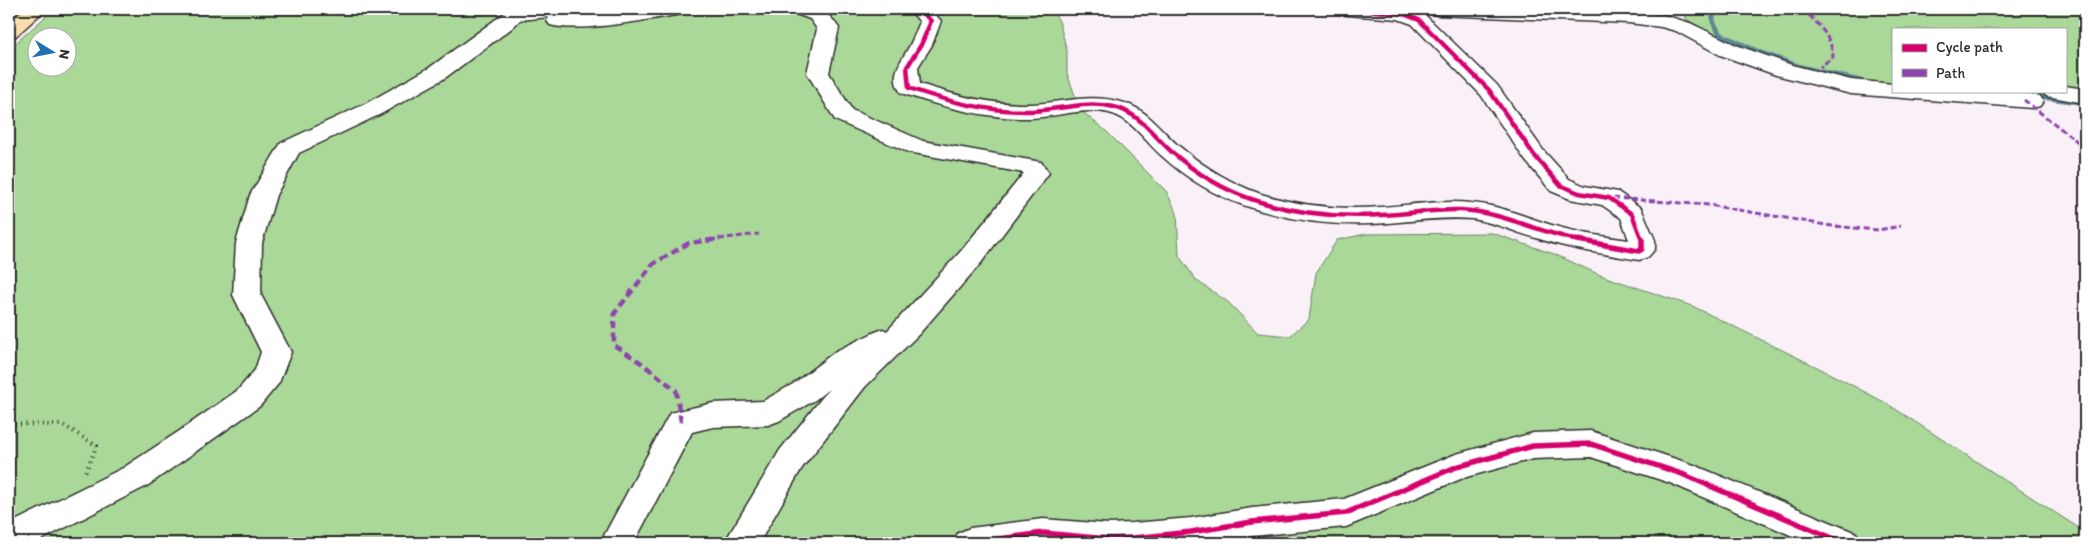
<svg xmlns="http://www.w3.org/2000/svg" width="2094" height="552" font-family="Itim,sans-serif">
<rect width="100%" height="100%" fill="#faf1f8"/>
<filter id="ink" filterUnits="userSpaceOnUse"><feTurbulence type="fractalNoise" baseFrequency=".02" numOctaves="2"/><feDisplacementMap in="SourceGraphic" scale="10" xChannelSelector="R" yChannelSelector="G"/><feConvolveMatrix kernelMatrix="1 2 1 2 8 2 1 2 1" color-interpolation-filters="sRGB"/></filter>
<g filter="url(#ink)">
<path fill="#aad898" stroke="#6a8262" fill-rule="evenodd" d="M54,9H1052L1059,21L1067,51V73L1080,110L1106,131L1166,191L1177,213L1179,256L1197,281L1228,302L1258,333L1290,336L1309,319L1316,273L1337,240L1366,234L1492,233L1554,254L1600,275L1692,306L1819,368L1886,403L2085,532V543H9V49ZM38,38H68V68H38Z
M1685,9H2085V96L1968,92L1919,98L1774,61L1720,38L1686,19ZM1893,29H2065V91H1893Z"/>
<g fill="none" stroke-linecap="round" stroke-linejoin="round">
<path stroke="#5c8796" stroke-width="5" d="M1713,9V22L1720,34L1759,52L1801,67L1869,83
M2034,96L2085,103"/>
<g stroke="#2b2b2b" stroke-width="3">
<path id="minor" d="M510,9H588L582,14L633,9H687L684,13L677,15C643,20 581,33 550,25L547,21L549,17L520,20L512,28L445,78L381,114L299,153L276,195L262,243L261,295L291,352L279,383L260,406L147,486L35,543H9V524L123,468L178,432L238,390L255,370L261,352L233,295L236,243L250,195L281,143L365,104L429,68Z
M790,9C816,9 822,4 839,28L829,73L852,110L923,141L1041,162L1049,173L981,263L919,334L865,387L802,468L759,543H724L780,450L829,389L815,400L779,421L768,425L713,427L692,432L634,543H600L670,413L713,403L763,401L793,384L836,351L873,333L883,329L887,331L961,251L1024,173L908,152L835,120L807,73L817,29L810,19L793,13Z
M909,9H930L941,21L932,45L918,67L920,84C956,96 993,105 1031,104C1061,103 1090,93 1121,102C1147,108 1160,130 1180,147C1204,167 1232,184 1261,194C1300,206 1341,210 1381,207C1411,205 1441,200 1471,203C1500,205 1527,218 1555,226C1579,233 1604,237 1629,240L1621,218L1602,205L1570,199L1551,191L1525,160L1481,95L1412,24L1398,19L1347,15L1340,13L1337,9H1409L1426,16L1497,85L1543,150L1569,179L1585,186L1618,192L1641,208L1655,240V249L1648,257L1639,260C1604,254 1569,249 1536,238C1514,232 1494,222 1472,219C1438,216 1404,223 1370,224C1327,226 1284,219 1243,205C1214,195 1186,178 1163,157C1146,143 1132,118 1109,113C1084,107 1057,117 1031,118C987,119 942,107 901,93C888,74 902,61 910,45C914,37 917,29 920,22Z
M1427,9H1581L1664,15L1690,23L1736,45L1792,65L1851,80L1893,84V91C1936,91 1999,86 2040,96L2043,101L2040,106L2032,108L1851,94L1776,75L1720,55L1676,31L1661,27L1629,23L1437,15L1430,13Z
M2065,86L2085,89V103L2046,96L2043,91H2065Z
M1591,431L1694,465L1856,533L1861,543H1809L1670,483L1591,457L1533,459L1463,478L1346,527L1252,536L1210,543H953L958,533L970,528L1043,519L1108,524L1133,523L1191,518L1252,508L1344,499L1456,454L1533,433Z"/>
</g>
<g stroke="#2b2b2b" stroke-width="3">
<path id="highway" d="M24,9H46L16,36L9,38V21Z"/>
</g>
<path stroke="#2b2b2b" stroke-width="4" stroke-dasharray="1 4.5" stroke-linecap="butt" d="M9,424L63,425L97,446L84,475"/>
<use href="#minor" fill="#fff" fill-rule="evenodd"/>
<use href="#highway" fill="#f8deab" fill-rule="evenodd"/>
<path stroke="#8e44ad" stroke-width="3" stroke-dasharray="6 3" stroke-linecap="butt" d="M1803,9C1817,23 1832,36 1833,57L1820,67
M2075,9L2085,11
M2024,100L2078,142L2085,145
M1613,198L1709,205L1832,226L1878,230L1901,226
M710,240L759,234"/>
<path stroke="#8e44ad" stroke-width="4.5" stroke-dasharray="8 4.5" stroke-linecap="butt" d="M681,422L676,390L640,362L614,345V314L653,264L689,243L720,239"/>
<g stroke="#fff" stroke-width="7">
<path id="cycleway-far1" d="M919,9L931,21L921,45L907,67L909,88C948,102 990,112 1031,111C1059,110 1087,100 1114,107C1140,113 1154,137 1173,153C1196,173 1222,189 1251,199C1293,213 1337,218 1381,215C1408,214 1434,209 1461,210C1501,212 1538,232 1578,240
M1347,9L1401,13L1419,20L1489,90L1534,155L1560,185L1579,193L1609,198L1632,214L1642,240"/>
</g>
<g stroke="#fff" stroke-width="9">
<path id="cycleway" d="M1572,239L1639,251L1642,249V239
M970,543L1043,533L1108,539L1133,538L1191,532L1252,522L1346,513L1456,467L1533,446L1591,444L1682,474L1844,543"/>
</g>
<use href="#cycleway-far1" stroke="#d6006c" stroke-width="4.5"/>
<use href="#cycleway" stroke="#d6006c" stroke-width="5.5"/>
</g>
</g>
<rect width="2094" height="552" fill="none" stroke="#fff" stroke-width="30"/>
<rect x="15" y="15" width="2064" height="522" fill="none" stroke="#2b2b2b" stroke-width="2" filter="url(#ink)"/>
<rect x="1892" y="28" width="175" height="65" fill="#ffffff" stroke="#aaaaaa"/>
<rect x="1902" y="44" width="25" height="8" fill="#d6006c" stroke="#aaaaaa"/>
<text x="1936" y="52" font-size="15" fill="#2b2b2b">Cycle path</text>
<rect x="1902" y="69" width="25" height="8" fill="#8e44ad" stroke="#aaaaaa"/>
<text x="1936" y="78" font-size="15" fill="#2b2b2b">Path</text>
<g transform="translate(52 52) rotate(100)"><circle r="24" fill="#ffffff" stroke="#aaaaaa"/>
<path d="M0-4L9 19L0 12L-9 19Z" fill="#1f6fb2"/>
<text y="-8" font-size="14" font-weight="bold" text-anchor="middle" fill="#2b2b2b">N</text>
</g>
</svg>
